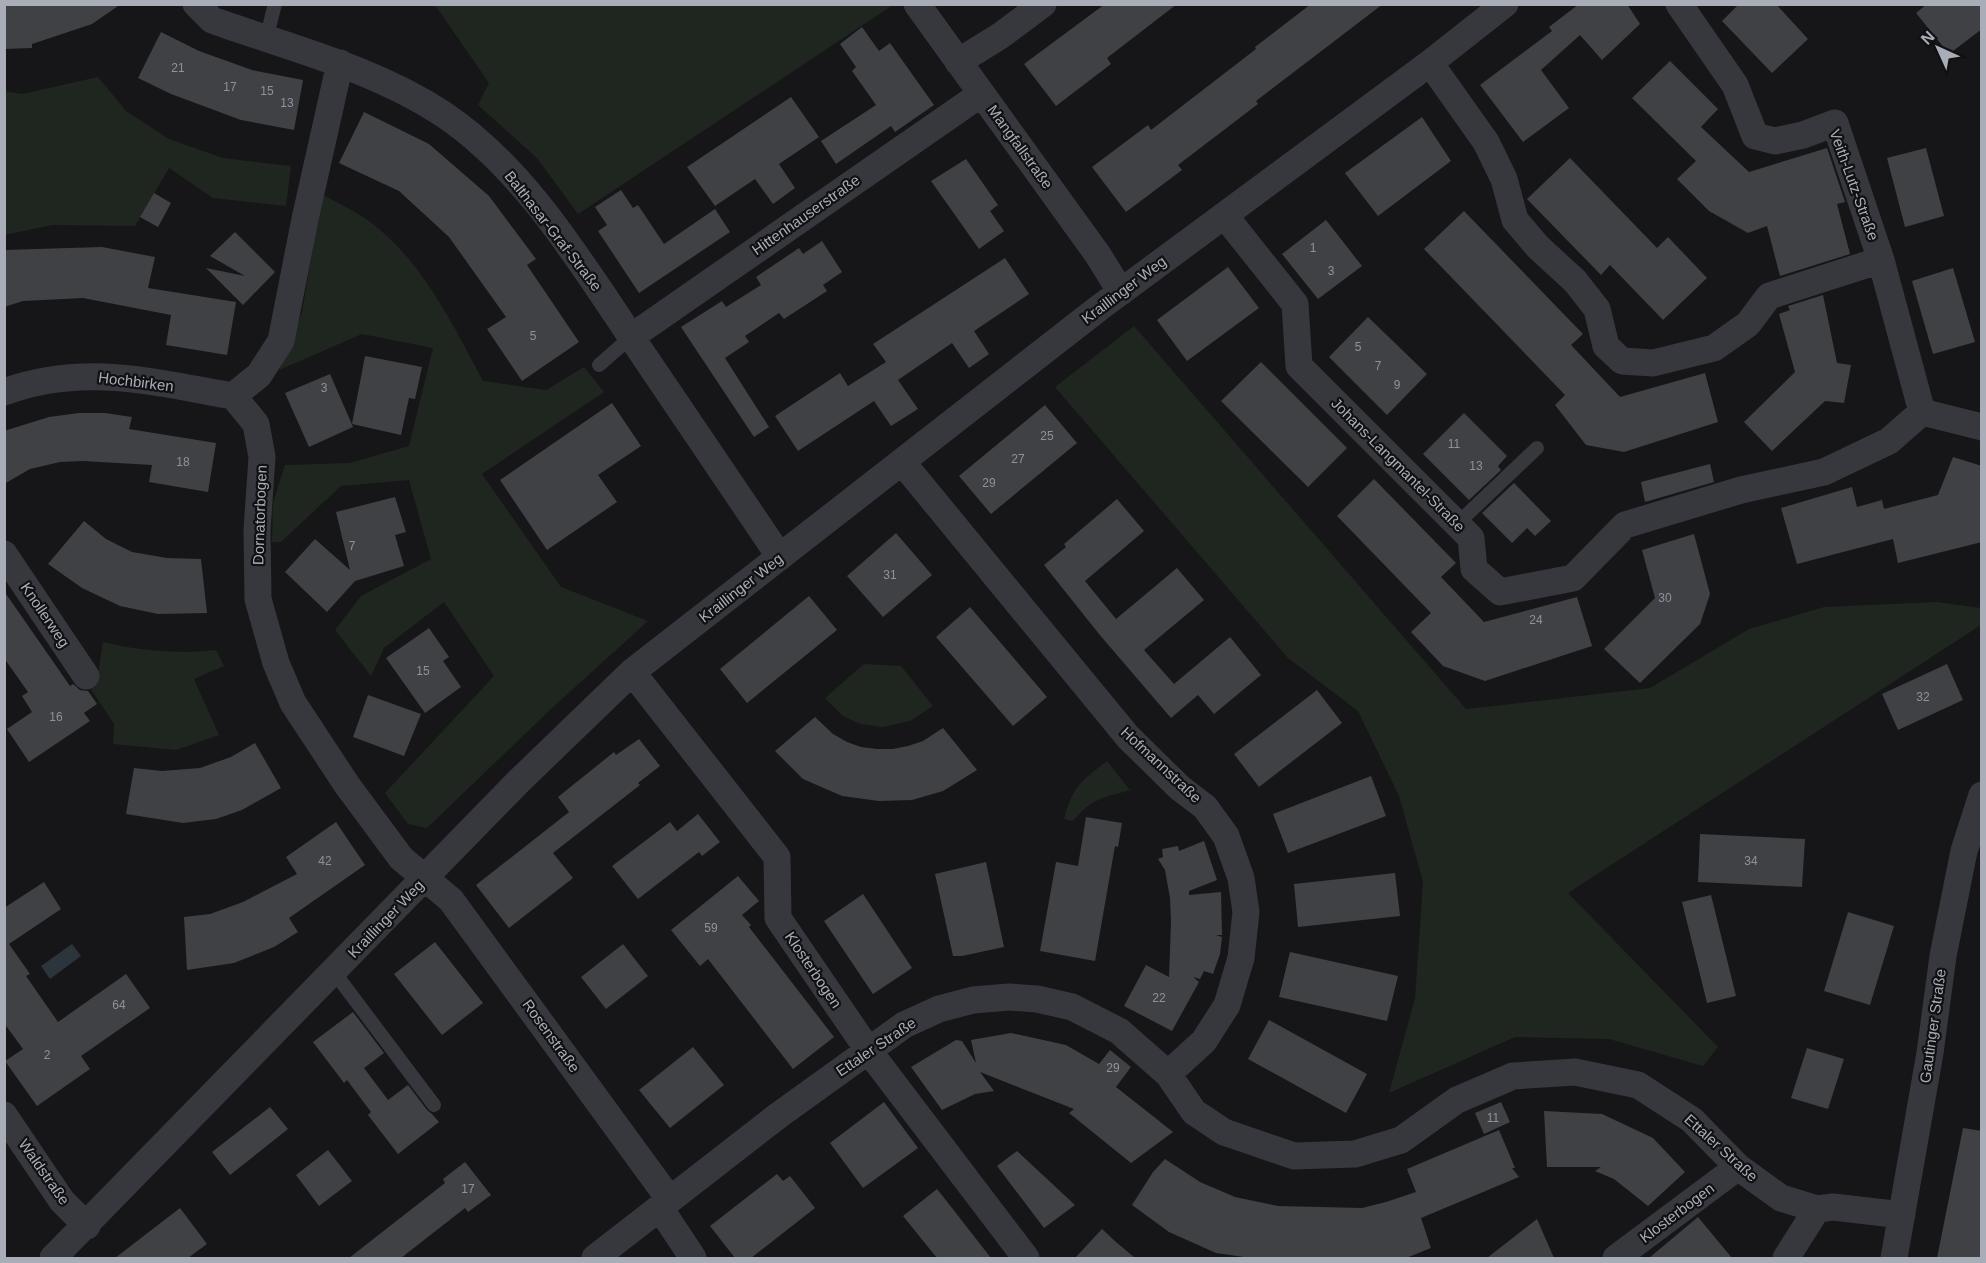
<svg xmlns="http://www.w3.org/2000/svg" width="1986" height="1263" font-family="Arial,sans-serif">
<rect width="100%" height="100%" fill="#161618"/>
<path fill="#1e261f" d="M435,5H893L578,214L537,158L478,105L489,83Z
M98,77L126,111L169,139L223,158L291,166L286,206L213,198L169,168L135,226L52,225L5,235L4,91L22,94Z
M322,194C339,204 358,212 373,224C424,264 453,325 483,381L546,390L584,367L604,392L482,474L561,587L648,621L551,709L427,828L408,824L385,793L494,676L444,602L384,648L371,676L335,630L361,596L431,559L409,480L341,486L281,542H272L273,503L285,465L350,463L409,446L433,348L362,334L279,370L302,312Z
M1134,326L1466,709L1650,688L1749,629L1824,607L1937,602L1981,608V625L1568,893L1718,1047L1703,1066L1609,1039L1515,1037L1389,1093L1415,998L1423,882L1399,796L1358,711L1288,658L1055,387Z
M103,642C141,651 177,654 216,650L224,666L194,679L219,735L176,750L113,744L114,724L87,683L98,674Z
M864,664L901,666L933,706L910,721L883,727L860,724L843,716L825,698Z
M1107,761L1130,790C1103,798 1092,798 1073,821L1064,819C1072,787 1082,780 1107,761Z"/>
<path fill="#2c353c" d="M72,944L81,956L50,979L41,966Z"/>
<path fill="#404145" d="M4,4H121L92,24L32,44V48L4,49Z
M1105,4H1177L1107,58L1111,64L1056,106L1024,64Z
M1311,4H1383L1256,101L1258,104L1178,165L1182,170L1126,212L1092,167L1148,125L1151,130L1256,49L1255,47Z
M1579,4H1627L1640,24L1602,60L1580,35L1541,70L1569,108L1523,142L1480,85L1552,31L1549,27Z
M1739,4H1776L1808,39L1772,73L1722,21Z
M1927,4H1982V29L1949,54L1916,13Z
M862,27L879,51L890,43L934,105L895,132L891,126L836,164L821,141L876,105L852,71L856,67L840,44Z
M161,32L199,51L252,70L303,80L294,130L241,120L171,94L138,78Z
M1670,61L1718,109L1701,127L1749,172L1827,148L1845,202L1837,204L1850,254L1780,276L1767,226L1748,233L1709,211L1677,179L1696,161L1632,98Z
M791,97L819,137L779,164L795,188L773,204L755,179L715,206L687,167Z
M364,112L429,144L489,196L536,259L527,265L579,342L522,381L487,329L506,317L449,237L399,191L339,163Z
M1422,117L1451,161L1378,216L1345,173Z
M1926,148L1944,216L1905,227L1887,158Z
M1570,158L1657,248L1668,237L1707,278L1663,320L1610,265L1601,275L1527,199Z
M966,159L998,205L990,211L1004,231L979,249L931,181Z
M621,190L633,208L638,205L664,244L715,209L730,232L639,293L598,231L607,225L595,207Z
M154,193L171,203L158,227L140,217Z
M1464,211L1583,334L1571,345L1620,397L1705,373L1718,422L1624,452L1586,445L1555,405L1565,395L1424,249Z
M1326,220L1362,266L1318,299L1282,254Z
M235,232L275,272L243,305L206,268L245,276L210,256Z
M822,241L842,272L823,285L827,291L784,319L779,313L745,336L749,342L725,358L769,427L754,437L681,327L722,301L726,307L761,285L756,277L799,248L803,254Z
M102,247L155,257L148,288L236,302L227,355L166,345L171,315L83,298L23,301L4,307V250Z
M1005,258L1029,294L974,331L989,354L969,368L952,343L898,380L918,409L891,426L874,401L798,451L775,416L840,373L848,386L886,362L873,344Z
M1228,267L1259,308L1187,361L1157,320Z
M1953,268L1975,342L1933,354L1912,281Z
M1823,295L1837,363L1851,365L1844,403L1825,401L1772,451L1744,422L1795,372L1779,314L1790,310L1788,306Z
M1368,317L1427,374L1387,415L1329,357Z
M365,356L422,367L415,399L409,398L401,435L352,424Z
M1261,362L1347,448L1308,487L1221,401Z
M330,374L353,427L309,447L285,393Z
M612,403L641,446L598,475L617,502L547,550L500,480Z
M1045,405L1077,443L991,514L959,476Z
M79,413H105L132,417L129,429L216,443L208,492L149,482L152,465L83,461L60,462L30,469L4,484V431L49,417Z
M1464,413L1507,456L1498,466L1501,470L1469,500L1423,454Z
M1953,457L1982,466V542L1898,563L1893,539L1797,564L1781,508L1852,487L1857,507L1882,500L1884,509L1938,495Z
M1710,464L1714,482L1645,502L1641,482Z
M1374,479L1456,563L1441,577L1484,622L1577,597L1592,646L1485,681L1443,666L1411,632L1431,613L1337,516Z
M1514,483L1551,521L1535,536L1527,528L1512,543L1482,513Z
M395,497L406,532L395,535L404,566L355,581L327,612L285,572L315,539L350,570L336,512Z
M1117,499L1144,531L1085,581L1116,619L1177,568L1204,600L1144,650L1174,684L1230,637L1261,675L1214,714L1198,695L1171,718L1099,634L1044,565L1066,547L1064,544Z
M84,521L106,539L132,552L167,558L201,559L207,613L158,614L120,606L82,588L48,564Z
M896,533L932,575L883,617L847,576Z
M1694,534L1710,594L1700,624L1640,683L1604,649L1655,598L1642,550Z
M4,591L70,686L73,684L80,690L88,691L97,704L84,713L90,721L29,762L7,729L32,712L22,696L28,692L4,658Z
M809,596L837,630L747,703L720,669Z
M970,607L1047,697L1013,726L936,637Z
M429,628L449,657L443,661L461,687L425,713L386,658Z
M1947,664L1963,700L1898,730L1882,694Z
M1317,690L1342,723L1259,787L1234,754Z
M368,695L421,714L404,756L353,737Z
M815,717L833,734L847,742L861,747L877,749H893L908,746L923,741L943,728L977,770L943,791L912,800L879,801L842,796L803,779L775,751Z
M639,739L660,766L638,783L640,785L553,853L573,878L509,928L476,885L569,812L558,797L614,752L616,755Z
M255,743L281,788L242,810L216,819L183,823L126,814L134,768L162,771L200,768L231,757Z
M1371,776L1386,816L1288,853L1273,814Z
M698,814L720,842L702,856L699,852L638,899L612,866L670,822L677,831Z
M1086,817L1122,823L1118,847L1115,846L1095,961L1040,951L1056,862L1078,866Z
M336,822L365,865L289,918L298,932L274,947L234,963L187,970L184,917L210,914L243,902L297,874L286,857Z
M1700,834L1805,839L1802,887L1698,882Z
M1204,841L1217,880L1189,891V895L1221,892L1222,935H1216L1222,937L1220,954L1213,974L1204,971L1200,979L1193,977L1199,982L1172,1031L1124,1006L1146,965L1169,977L1171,923L1170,898L1165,870L1158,859L1163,857L1162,849L1178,846L1179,851Z
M986,862L1004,947L962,956H953L935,874Z
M1395,873L1400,916L1298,927L1294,884Z
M738,876L759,901L742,915L751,925L749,927L834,1037L793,1069L708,959L700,966L671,930Z
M44,882L61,909L9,944L30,974L26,976L58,1022L126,974L150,1008L81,1056L90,1069L37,1106L5,1061L23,1049L4,1023V908Z
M863,894L912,968L873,994L824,921Z
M1711,895L1736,996L1707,1003L1682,902Z
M1848,912L1894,926L1870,1005L1824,991Z
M435,942L483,1003L442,1035L394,974Z
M623,944L648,976L606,1009L581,977Z
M1290,952L1398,976L1387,1021L1279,997Z
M353,1012L384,1053L364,1068L388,1100L408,1085L427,1110L432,1114L439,1122L398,1154L368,1115L371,1112L347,1080L344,1083L313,1042Z
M1269,1020L1367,1074L1346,1113L1248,1059Z
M1011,1033L1066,1045L1099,1064L1110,1050L1131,1067L1116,1087L1173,1132L1131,1163L1069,1113L1074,1109L980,1072L994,1091L975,1094L942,1110L911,1067L956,1040L962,1041L976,1063L971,1040Z
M693,1047L724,1085L670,1128L639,1090Z
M1807,1048L1844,1059L1828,1109L1791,1098Z
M884,1102L918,1148L863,1188L830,1143Z
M1501,1102L1510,1122L1484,1134L1475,1113Z
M270,1107L288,1129L230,1175L212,1152Z
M1544,1111L1602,1114L1653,1138L1685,1172L1648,1206L1614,1179L1595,1171L1601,1167H1547Z
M1963,1128L1982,1131V1258H1937Z
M1499,1130L1515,1168H1512L1519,1177L1421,1218L1431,1248L1406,1258H1251L1216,1253L1169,1232L1132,1205L1153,1172L1165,1159L1200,1182L1235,1197L1278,1206L1362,1208L1386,1202L1416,1192L1407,1169Z
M328,1150L352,1181L319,1206L296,1175Z
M1017,1151L1075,1205L1044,1228L997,1166Z
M465,1162L491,1195L468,1212L465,1208L401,1258H349L445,1183L443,1179Z
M777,1174L783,1181L790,1176L815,1208L751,1258H735L710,1226Z
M937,1189L945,1199L991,1258H937L903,1216Z
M180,1208L207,1244L188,1258H115Z
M1698,1217L1732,1258H1649Z
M1537,1219L1554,1258H1487Z
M1102,1229L1116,1242L1135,1258H1075Z"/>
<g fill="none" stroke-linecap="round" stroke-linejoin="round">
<path stroke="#37383d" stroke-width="14" d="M266,39L275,4
M599,365L631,337
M1457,524L1537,448
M334,972L434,1105"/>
<path stroke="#37383d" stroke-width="27" d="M196,4L212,20C290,48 373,68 443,114C527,170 584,268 640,350C686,419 734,488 780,557
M917,4L1098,255L1121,292
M1679,4L1735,85L1755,136L1775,141L1803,135L1835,123L1881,260L1922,412L1982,427
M958,62L1000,36L1043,4
M340,63L305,219L281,341L259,375L233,396L256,424L262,457L257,530L258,599L276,663L293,703L347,785L401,858L451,900L670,1200
M1430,63L1486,142L1504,179L1515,220L1538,247L1575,281L1597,309L1606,346L1622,361L1653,363L1714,348L1748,324L1769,296L1881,260
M1225,216L1295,304L1299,366L1471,538L1474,569L1500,592L1573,578L1625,525L1741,490L1824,472L1889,441L1922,412
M631,337L981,94
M4,392C84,363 153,382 233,396
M902,462L1128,737L1180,788L1205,807L1226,836L1241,878L1246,912L1241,958L1227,1005L1204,1041L1168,1074
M4,554L86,676
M632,672L777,857L778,918L868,1050L1026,1258
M4,1115L62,1201L87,1226
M660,1208L693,1258
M53,1258L519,781L632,672L1099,308L1430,63L1505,4
M595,1258L779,1115L904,1025L939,1009L973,1000L1009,997L1037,999L1072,1007L1119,1031L1168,1074L1194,1112L1224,1132L1294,1156L1355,1154L1401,1140L1457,1100L1513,1076L1575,1072L1638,1085L1692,1120L1738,1167L1781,1198L1817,1209L1833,1207L1902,1215
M1616,1258L1738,1167
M1786,1258L1817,1209
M1894,1258L1930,1053L1943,956L1964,851L1982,795"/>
</g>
<g text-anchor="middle" stroke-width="4.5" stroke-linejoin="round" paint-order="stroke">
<g font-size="12" fill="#8e929b">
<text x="178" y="72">21</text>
<text x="230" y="91">17</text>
<text x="267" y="95">15</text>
<text x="287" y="107">13</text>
<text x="1313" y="252">1</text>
<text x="1331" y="275">3</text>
<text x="533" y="340">5</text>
<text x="1358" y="351">5</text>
<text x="1378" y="370">7</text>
<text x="1397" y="389">9</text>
<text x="324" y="392">3</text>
<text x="1047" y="440">25</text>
<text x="1454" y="448">11</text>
<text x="1018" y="463">27</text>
<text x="183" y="466">18</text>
<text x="1476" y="470">13</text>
<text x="989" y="487">29</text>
<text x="352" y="550">7</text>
<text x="890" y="579">31</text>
<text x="1665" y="602">30</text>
<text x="1536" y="624">24</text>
<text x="423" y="675">15</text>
<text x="1923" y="701">32</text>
<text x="56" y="721">16</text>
<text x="325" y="865">42</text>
<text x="1751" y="865">34</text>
<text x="711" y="932">59</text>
<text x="1159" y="1002">22</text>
<text x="119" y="1009">64</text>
<text x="47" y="1059">2</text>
<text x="1113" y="1072">29</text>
<text x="1493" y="1122">11</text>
<text x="468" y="1193">17</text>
</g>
<g font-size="15" fill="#a8adb8" stroke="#111113">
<text transform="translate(1020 147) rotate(54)" y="5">Mangfallstraße</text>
<text transform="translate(1854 185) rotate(70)" y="5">Veith-Lutz-Straße</text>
<text transform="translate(806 215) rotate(-35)" y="5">Hittenhauserstraße</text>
<text transform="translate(553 231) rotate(52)" y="5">Balthasar-Graf-Straße</text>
<text transform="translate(1124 290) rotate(-37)" y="5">Kraillinger Weg</text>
<text transform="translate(136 382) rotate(7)" y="5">Hochbirken</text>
<text transform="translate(1398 465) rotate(45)" y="5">Johans-Langmantel-Straße</text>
<text transform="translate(260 515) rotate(-88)" y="5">Dornatorbogen</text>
<text transform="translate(741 588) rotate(-38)" y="5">Kraillinger Weg</text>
<text transform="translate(45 615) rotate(56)" y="5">Knollerweg</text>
<text transform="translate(1161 765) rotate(43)" y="5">Hofmannstraße</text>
<text transform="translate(386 919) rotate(-46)" y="5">Kraillinger Weg</text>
<text transform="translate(813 970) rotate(56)" y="5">Klosterbogen</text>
<text transform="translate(1933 1026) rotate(-82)" y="5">Gautinger Straße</text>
<text transform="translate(551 1036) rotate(54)" y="5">Rosenstraße</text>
<text transform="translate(876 1047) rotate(-34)" y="5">Ettaler Straße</text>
<text transform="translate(1721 1148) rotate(42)" y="5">Ettaler Straße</text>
<text transform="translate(44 1172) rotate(55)" y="5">Waldstraße</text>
<text transform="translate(1677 1213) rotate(-37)" y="5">Klosterbogen</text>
</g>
</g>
<rect width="1986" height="1263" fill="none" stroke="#a8adb8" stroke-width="12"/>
<g transform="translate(1938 48) rotate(315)" stroke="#111113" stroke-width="4.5" paint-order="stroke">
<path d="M0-4.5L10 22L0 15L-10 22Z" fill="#a8adb8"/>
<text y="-9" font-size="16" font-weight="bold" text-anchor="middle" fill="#a8adb8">N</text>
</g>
</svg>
